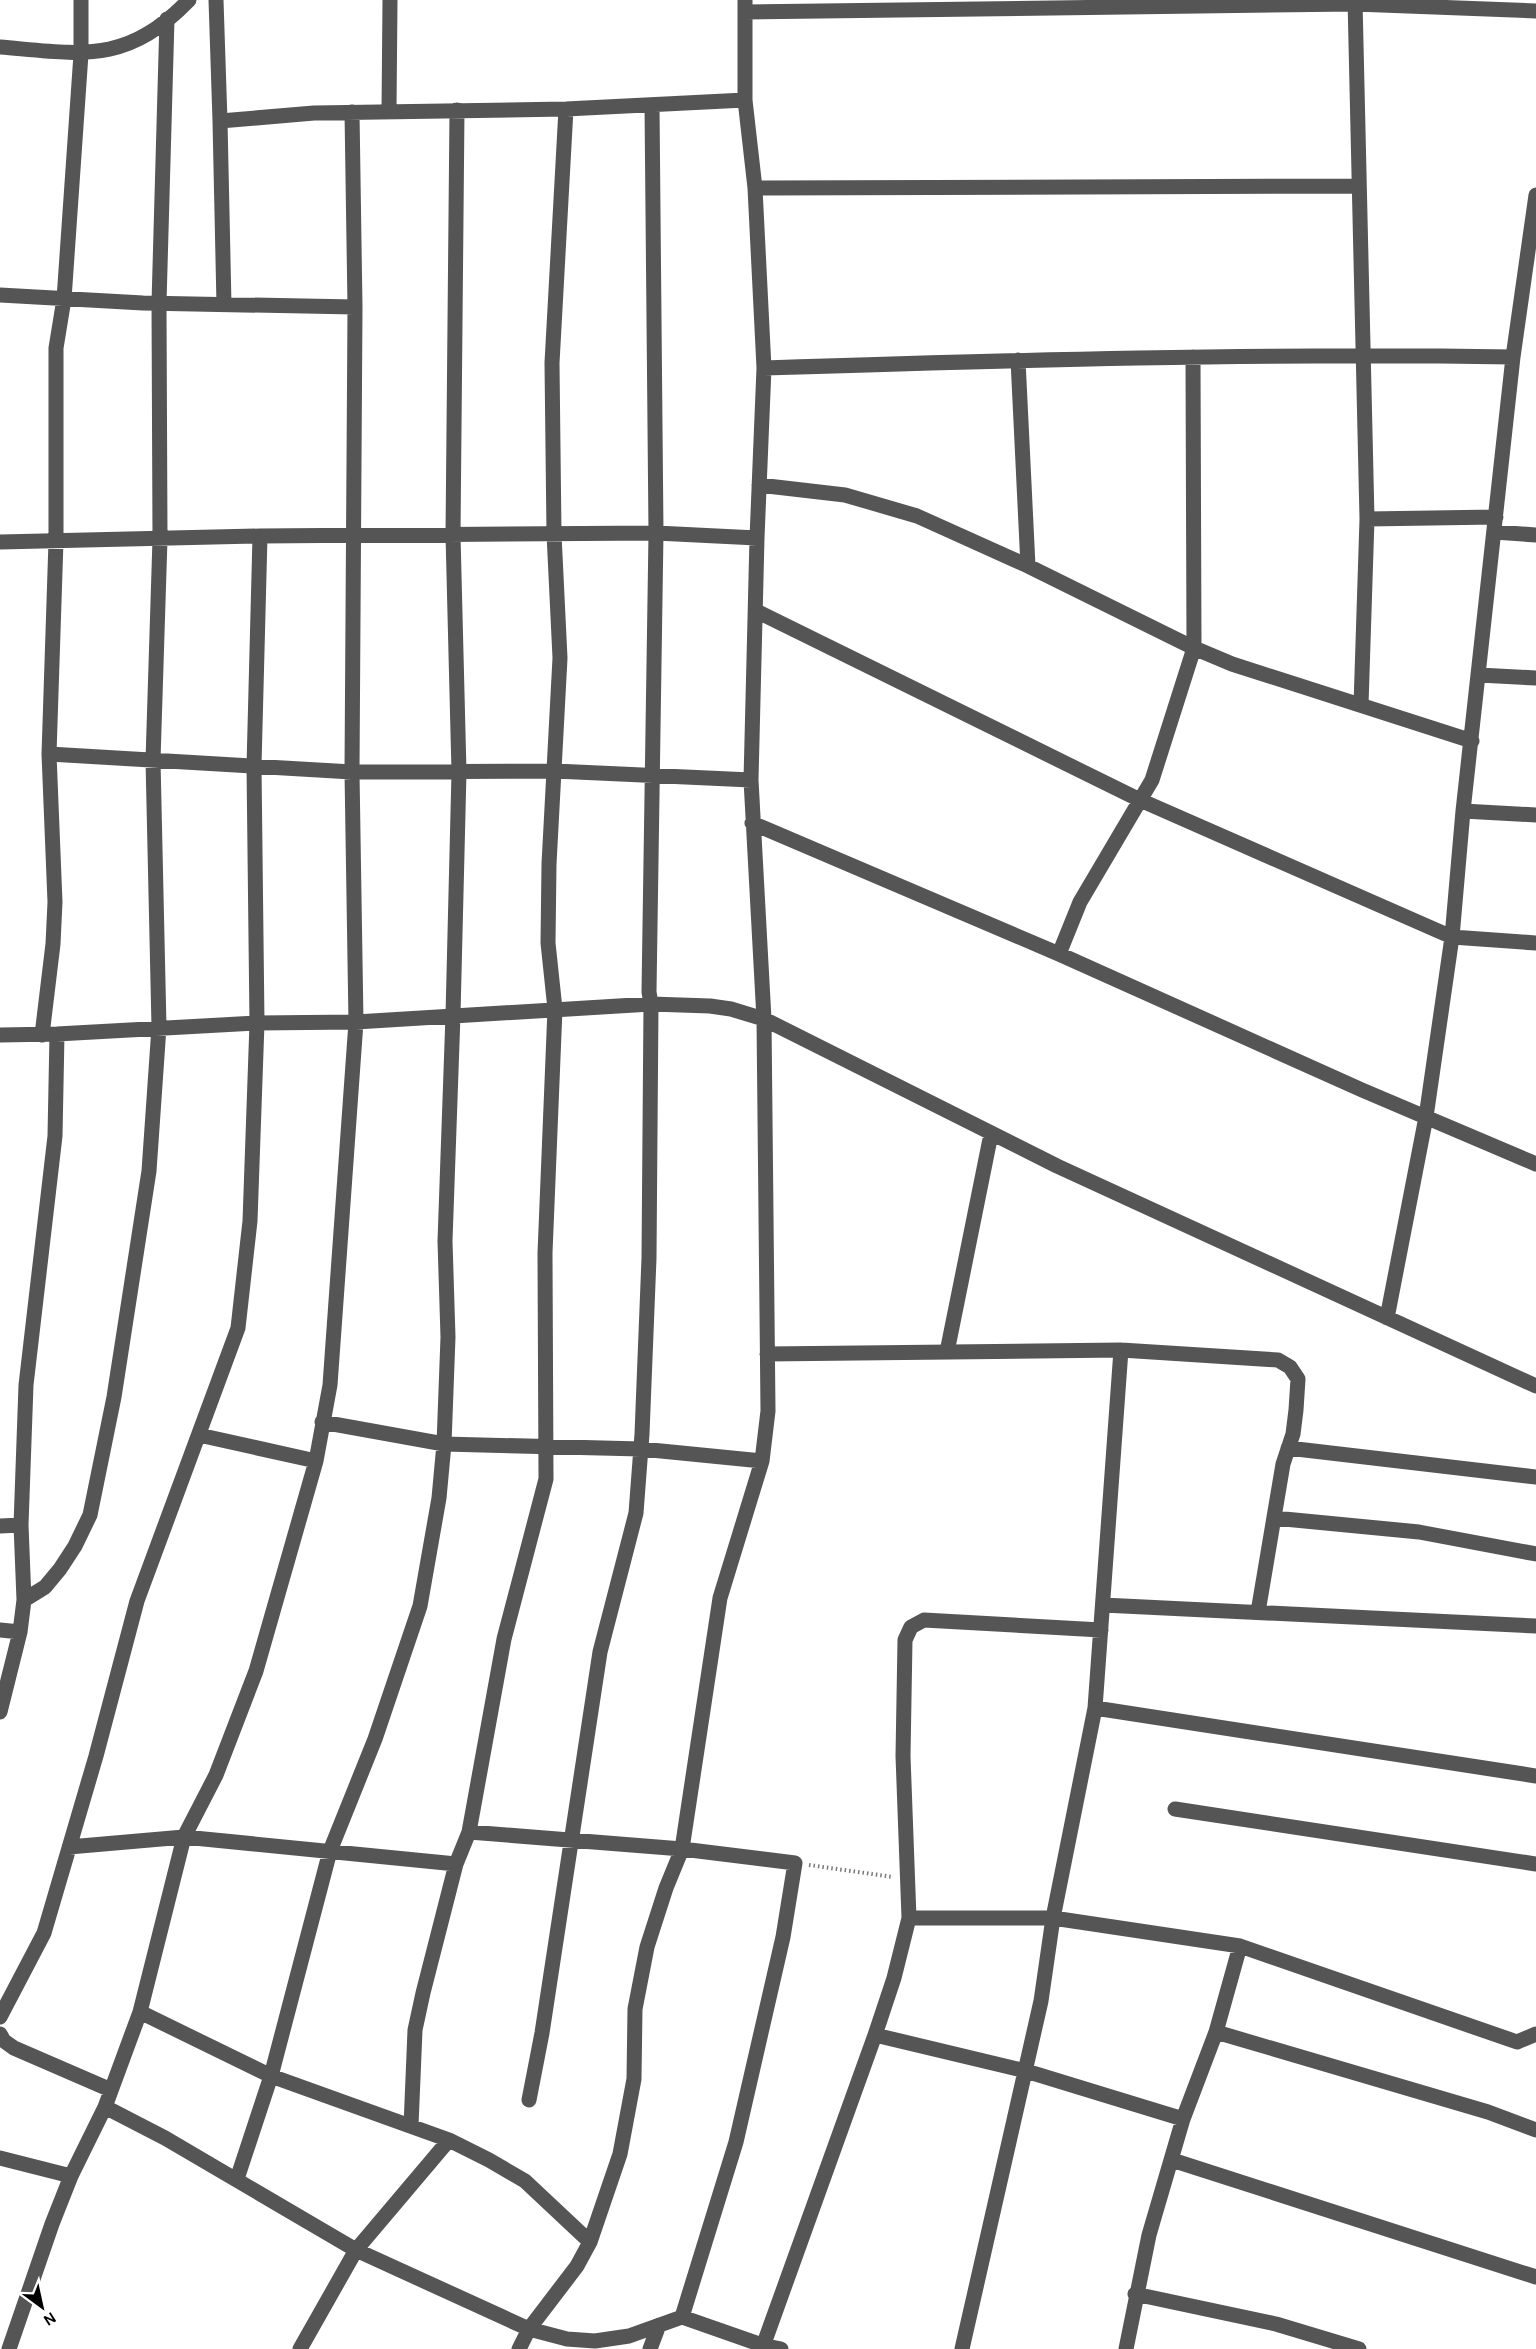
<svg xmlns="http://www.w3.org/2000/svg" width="1536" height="2349" font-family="Karla,sans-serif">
<rect width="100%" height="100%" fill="#fff"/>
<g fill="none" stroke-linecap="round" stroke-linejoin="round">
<path stroke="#777" stroke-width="4" stroke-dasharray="1.5 3" stroke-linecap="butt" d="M809,1865L893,1877"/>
<path stroke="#555" stroke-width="15" d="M216,0L220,121L314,113L566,109L745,100
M1355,0L1367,519L1361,705
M745,12L1355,4L1536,11
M0,47C82,54 126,65 189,0
M389,111L390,0
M220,121L224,305
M755,188L1359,186
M0,295L143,303L355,307
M1018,360L1028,566
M764,368C1013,360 1263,353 1513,357
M759,485L845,495L917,516L1028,566L1194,648L1232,664L1472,741
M1367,519L1496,517
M1494,532L1536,535
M0,542L260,536L656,533L757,538
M756,611L1140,800L1452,937L1536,943
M1479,675L1536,678
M49,754L352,772L555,771L751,780
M1463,811L1536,815
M752,823L1059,954L1362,1090L1536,1164
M1059,954L1080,902L1152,780L1194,648L1193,357
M0,1035L57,1034L257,1023L356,1022L651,1004L710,1006L731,1009L764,1019L1057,1166L1536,1386
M42,1035L53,944L55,902L49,754L56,541V348L64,299L81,54V0
M1387,1318L1426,1117L1452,937L1463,811L1513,357L1536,195
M947,1352L991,1134
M767,1354L1121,1350L1278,1360L1290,1367L1298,1379L1296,1410L1293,1434L1283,1464L1258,1612
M322,1422L444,1444L641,1449L762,1461
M199,1435L316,1461
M1288,1448L1536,1477
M1274,1518L1419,1532L1536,1554
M0,1526L21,1525
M24,1600L45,1587L60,1569L75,1546L90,1515L114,1397L149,1171L159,1027L153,760L160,539L159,303L167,19
M1103,1605L1536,1626
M0,1630L20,1632L24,1600L21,1525L26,1385L55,1136L57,1034
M1095,1708L1536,1776
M0,1712L20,1632
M1175,1809L1536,1864
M469,1832L682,1849L795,1863L783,1937L736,2142L682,2317
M69,1847L184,1837L456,1864
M909,1918H1053L1240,1946L1517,2042L1536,2034
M140,2012L271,2076L449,2140L489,2160L525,2181L590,2242
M0,2017L44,1933L96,1756L137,1601L238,1328L250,1221L257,1023L254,766L260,536
M1216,2032L1488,2112L1536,2130
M0,2034L4,2041L14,2048L111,2090
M875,2035L1026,2071L1183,2119
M529,2100L542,2033L600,1652L636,1513L642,1434L649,1258L651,1004L649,992L656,533L652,105
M105,2107L165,2138L356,2250L529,2329L567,2339L595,2341L629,2336L682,2317L762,2345L781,2349
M411,2126L415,2030L423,1993L456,1864L469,1832L504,1639L546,1479L545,1253L555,1009L548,943L549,864L560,658L554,534L552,363L566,109
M0,2158L71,2176
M1172,2160L1536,2277
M237,2179L271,2076L330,1851L375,1739L420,1606L439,1498L444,1444L448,1337L445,1241L453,1015L459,772L453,535L457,110
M1135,2294L1276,2324L1359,2349
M9,2349L52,2224L71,2176L105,2107L140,2012L184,1837L216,1775L256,1671L316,1461L330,1385L356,1022L352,772L355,307L352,112
M300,2349L356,2250L449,2140
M519,2349L529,2329L577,2266L590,2242L620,2154L634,2079L635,2009L647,1947L666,1888L682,1849L720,1598L762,1461L768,1411L764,1019L751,780L757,538L764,368L755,188L745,100V0
M650,2349L659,2325
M762,2349L875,2035L894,1978L909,1918L903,1756L905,1640L911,1627L924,1620L1101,1630
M962,2349L1041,2001L1053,1918L1095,1708L1121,1350
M1126,2349L1149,2235L1183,2119L1216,2032L1240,1946"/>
</g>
<g transform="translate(42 2307) rotate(147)" stroke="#ffffff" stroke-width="4.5" paint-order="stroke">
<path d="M0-4.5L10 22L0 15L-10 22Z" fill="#000000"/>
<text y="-9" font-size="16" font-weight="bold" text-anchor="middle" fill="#000000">N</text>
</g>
</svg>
